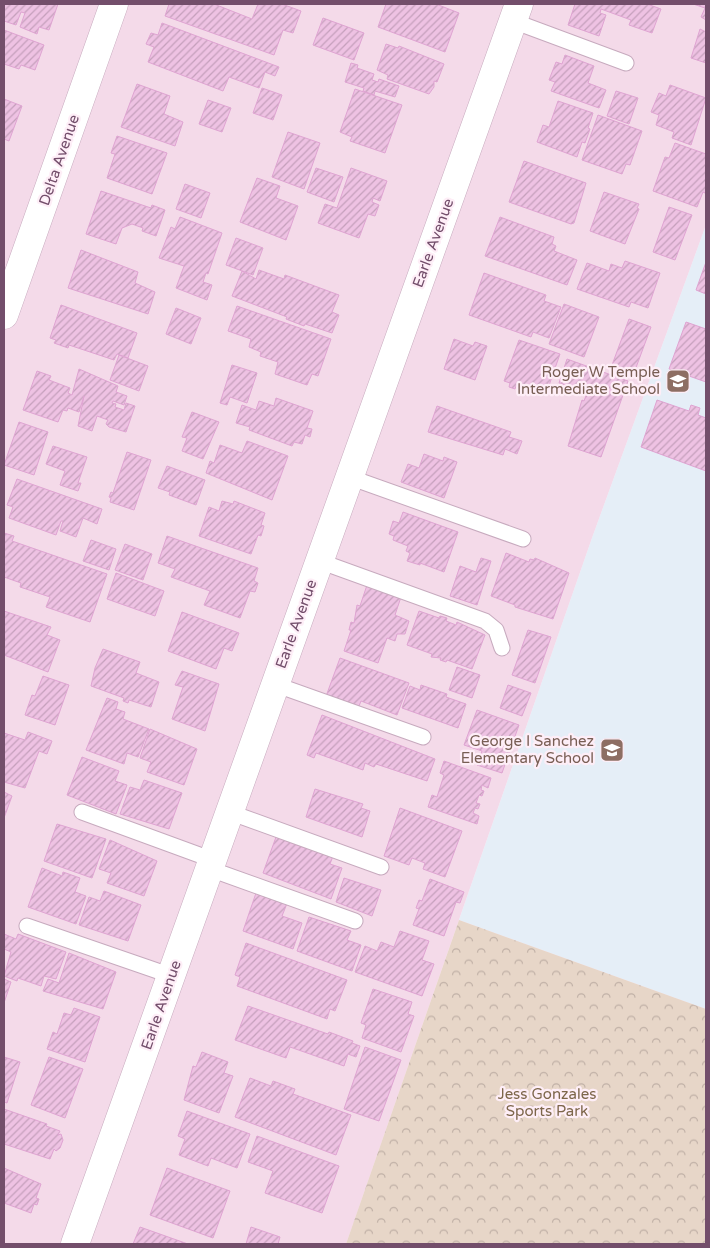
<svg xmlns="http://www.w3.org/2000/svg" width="710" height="1248" font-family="'Varela Round',sans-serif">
<defs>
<pattern id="forest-crowns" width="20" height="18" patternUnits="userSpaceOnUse" patternTransform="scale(1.25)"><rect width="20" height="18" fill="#e7d6c8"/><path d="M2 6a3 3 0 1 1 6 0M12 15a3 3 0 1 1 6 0" fill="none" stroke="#c0b0a6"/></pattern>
<pattern id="building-hatch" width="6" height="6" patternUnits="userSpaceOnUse" patternTransform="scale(1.25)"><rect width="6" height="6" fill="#eec2e3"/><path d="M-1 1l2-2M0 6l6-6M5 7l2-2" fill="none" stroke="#c5a0bc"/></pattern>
</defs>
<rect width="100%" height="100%" fill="#fbe8f2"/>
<path fill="#f4dae9" d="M4,4H706V225L592,538L346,1244H4Z"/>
<path fill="#e5eef7" d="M706,225V1009L459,920L592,538Z"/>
<path fill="url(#forest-crowns)" d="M459,920L706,1009V1244H346Z"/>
<path fill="url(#building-hatch)" stroke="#dfa4d2" d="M4,4H58L49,30L39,27L37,34L20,27L25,13L21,12L16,25L4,21Z
M169,4H214L252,19L258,4H282L301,11L293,33L283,30L274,55L165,16Z
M386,4H436L459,13L445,52L378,27Z
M575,4H647L661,9L652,33L629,25L631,20L601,9L600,13L606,15L599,36L568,25Z
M693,4H706V20L701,17L705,8Z
M323,18L364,33L354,60L313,45Z
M162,23L279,67L275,76L265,72L259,88L229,77L223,91L148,62L154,47L146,44L151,33L158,35Z
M700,29L706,32V63L691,58Z
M4,30L44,45L35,70L21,65L19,69L4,64Z
M386,44L398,48L399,46L444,64L437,82L434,81V87L429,94L387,79L388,75L377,70Z
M565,55L594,66L588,83L606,90L599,108L551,91L555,82L549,80L556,62L562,64Z
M351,63L358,65L357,68L374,74L372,80L378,82L379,79L399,86L395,97L375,91L374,95L363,91L364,88L345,82Z
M137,84L170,96L164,114L183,122L175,146L121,127Z
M670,85L706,98L691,145L672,138L674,132L656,125L659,115L651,112L659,93L666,96Z
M262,88L282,95L273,120L253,113Z
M355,89L402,105L385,153L350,141L352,137L340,132Z
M616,91L638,98L629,124L607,116Z
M4,99L22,106L9,141L4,139Z
M208,100L231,108L222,132L199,124Z
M558,101L593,113L588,128L590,129L585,143L582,142L577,157L537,142L543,125L549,127Z
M598,115L642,131L630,165L626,164L622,174L582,160Z
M288,132L320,143L304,189L272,177Z
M117,136L167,153L152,194L107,178L115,154L111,153Z
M675,143L706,154V190L705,193L703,192L697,207L653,191L665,157L669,158Z
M524,161L586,183L574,223L571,224L509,202Z
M316,168L343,177L334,202L307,192Z
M351,168L387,181L380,201L373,198L372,202L379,205L375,216L368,214L359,238L318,223L325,204L337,208Z
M257,178L280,186L276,198L298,206L286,240L240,222Z
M185,184L210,193L201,218L176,209Z
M101,191L151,208L152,205L165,210L156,236L142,231L143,228L132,224L122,228L116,244L86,234Z
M604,192L639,204L637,208L639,209L625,244L590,231Z
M669,207L692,215L675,260L653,252Z
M180,217L222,233L208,274L206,273L203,282L212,285L207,300L176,288L184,266L159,258L171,227L175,229Z
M500,217L554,237L552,244L556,246L554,251L577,260L567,285L485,256Z
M236,238L263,248L253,275L226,265Z
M81,250L138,272L135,283L155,292L148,314L68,288Z
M625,261L660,273L648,308L631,302L629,307L577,289L587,263L609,271L611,264L622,268Z
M706,262V294L696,290Z
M259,270L284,279L285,275L339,295L332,312L339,315L332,333L305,324L304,326L286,319L287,317L232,296L242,271L256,279Z
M484,273L546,295L544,301L561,307L549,338L533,332L531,337L469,315Z
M564,304L599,317L584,357L549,344Z
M61,305L137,333L128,358L117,354L114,360L69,345L68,348L54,343L56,340L50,338Z
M237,306L331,339L318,376L312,374L307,385L275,374L278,362L260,356L261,352L249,347L251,339L228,331Z
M176,308L201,318L191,344L166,334Z
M629,319L651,327L634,373L612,365Z
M686,322L706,329V382L669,369Z
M454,339L473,346L475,342L487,346L475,380L444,369Z
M519,340L560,354L546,394L517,383L515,389L509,387L510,383L504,381Z
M119,355L148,366L139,391L110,380Z
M567,359L628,381L601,457L568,446L582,400L584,401L587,393L559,383Z
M232,365L257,373L247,403L230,397L227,405L220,403Z
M79,369L118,386L116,392L127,396L124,405L113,401L112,403L116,404L115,407L124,410L126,403L135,406L126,432L109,427L106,424L108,420L97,416L92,431L78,426L84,396L79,412L68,408L67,411L63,410L58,422L23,410L37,371L51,376L49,380L70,388L68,393L72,395Z
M276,398L313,411L307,428L312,429L310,437L305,435L302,444L294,442L292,446L249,430L250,427L236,423L242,405L256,410L259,401L274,406Z
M657,400L689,411L691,405L700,408L698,415L706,418V471L641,447Z
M437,406L511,432L509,437L522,441L517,454L505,449L503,455L428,432Z
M192,412L219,422L203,459L182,451L187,438L182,437Z
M19,422L48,432L34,475L4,465Z
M247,441L288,456L272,500L206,473L210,461L214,463L220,445L242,453Z
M53,446L87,457L78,483H81L78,491L60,485L65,471L46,464Z
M127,452L151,460L134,510L110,502L111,498L109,497L111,492L113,493Z
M424,454L443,461L444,457L457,462L444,498L401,482L408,464L419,468Z
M167,466L205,480L196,505L169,495L170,492L158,488Z
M17,479L102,509L97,524L83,518L76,537L60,531L63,521H61L56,535L9,518L13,507L7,505Z
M222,501L233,504L234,501L265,513L261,525L264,526L261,536L258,535L251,554L199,536L209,507L219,511Z
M403,512L458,532L444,572L420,563V565L407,561L410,553L406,551L408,546L393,540L394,536L389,534L393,521L399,523Z
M4,533L14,536L12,541L107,574L90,622L46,607L50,597L20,587L21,583L4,577Z
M167,536L258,568L254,581L258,583L255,592L250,591L240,618L204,605L210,591L171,577L175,569L158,563Z
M91,540L116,549L109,570L83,561Z
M125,544L152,554L143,580L115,570Z
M506,553L529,562L530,559L534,560L535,558L569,573L553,619L515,607V605L491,596Z
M481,558L491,561L477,605L450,596L460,566L476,572Z
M116,573L164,591L155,616L107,599Z
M367,585L401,597L395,615L409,621L405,634H397L395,641L387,638L378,663L344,651L351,630H349L351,622L354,623L357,605L360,606Z
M4,611L51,627L47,635L60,640L48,672L4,655Z
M419,611L439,618L440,616L447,618L446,621L456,625L457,622L485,635L472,669L447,660L446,662L440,660L441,658L431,657L432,654L407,645Z
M182,612L239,633L232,651L224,648L216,669L168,651Z
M528,630L551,637L535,683L512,675Z
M103,649L140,662L136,673L159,682L151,707L129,700L128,703L123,701L124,698L91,686L95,668Z
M340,658L409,683L397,715L361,701L357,711L325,699Z
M457,667L480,675L472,698L449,690Z
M182,671L219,684L205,731L172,719L183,687L175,685Z
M43,676L69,685L55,725L25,715L32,695L35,696Z
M421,685L447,694L446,697L466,704L458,728L402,708L410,686L420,690Z
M508,685L531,693L522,716L500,708Z
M107,698L118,702L116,709L125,712L123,719L149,729L138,757L127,753L124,764L86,750Z
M477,710L519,725L502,773L477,765L482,751L464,745Z
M322,715L435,759L427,781L376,764L374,767L365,763L363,770L316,753L314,758L307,755Z
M150,729L197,749L184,785L147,772L151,762L140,758Z
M28,732L52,741L47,754L39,751L25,788L4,782V733L25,740Z
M82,757L119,771L115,781L127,785L116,814L67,795Z
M444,761L491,778L488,788L482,785L481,790L484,791L482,796L479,795L476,803L480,804L478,809L475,808L473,813L479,816L477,824L428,807L432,795L437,797L444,775L440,773Z
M144,780L182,793L169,829L120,814L130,787L140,790Z
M315,789L363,804L361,808L370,811L362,837L306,817Z
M4,792L12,796L4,818Z
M400,808L462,831L445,877L423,869L425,863L412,858L409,865L384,856Z
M57,824L106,839L92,878L44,861Z
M276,837L305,848L306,844L333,856L330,864L342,868L331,899L263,873Z
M110,840L157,861L144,896L107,883L111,873L99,869Z
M42,868L62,876L63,872L80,878L75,892L86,896L76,924L28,907Z
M344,878L381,890L372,916L336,902Z
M430,879L464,892L460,903L456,902L444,936L413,925L419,909L416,908L419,900L422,901Z
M257,890L288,901L282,916L302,923L293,949L243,931Z
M104,891L141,905L128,941L79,925L89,897L100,901Z
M309,917L351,931L347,940L361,945L352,971L297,951Z
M400,931L429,941L422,960L434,964L422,996L355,972L365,946L377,951L381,942L394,947Z
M4,934L16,939L18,934L66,952L56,979L44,976L41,986L18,978L17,981L4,976L11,952L4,949Z
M246,943L347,980L335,1011L330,1009L327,1019L237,986L240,977L235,975Z
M69,953L116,972L103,1009L43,991L48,979L59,983Z
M4,979L11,982L4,1003Z
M373,989L412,1002L408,1014L414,1016L401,1052L362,1038L366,1025L361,1023Z
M248,1006L328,1034L329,1032L353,1041L352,1043L360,1046L356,1057L348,1054L344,1066L290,1047L286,1058L235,1040Z
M74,1008L100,1017L85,1062L47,1049L53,1032L57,1034L64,1013L71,1015Z
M365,1047L401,1060L379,1121L344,1109Z
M202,1052L228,1062L224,1073L233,1076L219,1113L184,1100L193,1066L196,1067Z
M4,1057L20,1062L7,1103L4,1102Z
M49,1057L83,1069L65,1118L31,1105Z
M250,1078L271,1086L273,1081L295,1089L293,1094L351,1115L336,1155L235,1117Z
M4,1109L47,1124L46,1126L60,1131L58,1135L61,1134L63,1140L60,1148L56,1151L54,1149L50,1159L4,1144Z
M187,1111L250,1134L237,1168L211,1158L208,1166L179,1155L185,1139L178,1136Z
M257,1136L339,1166L322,1213L265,1193L273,1171L248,1162Z
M4,1168L41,1184L36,1198L39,1199L37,1205L34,1204L31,1213L4,1203Z
M167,1168L230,1191L213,1238L150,1215Z
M140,1227L188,1244H133Z
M251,1227L280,1237L278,1244H246Z"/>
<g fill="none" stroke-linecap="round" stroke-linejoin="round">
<g stroke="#c7aabe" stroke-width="17">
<path id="service" d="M513,21L626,63
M349,477L523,539
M319,561L485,621L496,630L502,648
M274,684L423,737
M82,812L213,860
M229,812L381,867
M210,869L355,921
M27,926L172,976"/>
</g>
<g stroke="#c7aabe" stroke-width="29">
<path id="minor" d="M4,315L114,4
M75,1244L519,4"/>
</g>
<use href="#service" stroke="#fff" stroke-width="15"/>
<use href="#minor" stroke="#fff" stroke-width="28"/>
</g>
<defs>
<g id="school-square" transform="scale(1.25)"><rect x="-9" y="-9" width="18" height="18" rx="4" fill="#8d6e63" stroke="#feeef7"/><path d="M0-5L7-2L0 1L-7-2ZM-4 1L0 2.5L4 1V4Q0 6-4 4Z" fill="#fff"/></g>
</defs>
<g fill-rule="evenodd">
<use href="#school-square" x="678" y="381"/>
<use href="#school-square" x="612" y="750"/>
</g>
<g text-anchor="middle" stroke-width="4.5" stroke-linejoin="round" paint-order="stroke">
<g font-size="15" fill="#734e6b" stroke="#feeef7">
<text transform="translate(59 160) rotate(-71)" y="5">Delta Avenue</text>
<text transform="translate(433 243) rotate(-70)" y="5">Earle Avenue</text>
<text transform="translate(296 624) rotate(-70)" y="5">Earle Avenue</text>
<text transform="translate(161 1005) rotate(-71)" y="5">Earle Avenue</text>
</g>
<g font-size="15" fill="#785e54" stroke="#feeef7" text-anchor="end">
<text x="660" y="377">Roger W Temple<tspan x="660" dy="17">Intermediate School</tspan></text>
<text x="594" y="746">George I Sanchez<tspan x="594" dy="17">Elementary School</tspan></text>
</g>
<g font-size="15" fill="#7d664a" stroke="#feeef7">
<text x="547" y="1099">Jess Gonzales<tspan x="547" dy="17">Sports Park</tspan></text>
</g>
</g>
<rect width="710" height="1248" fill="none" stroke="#734e6b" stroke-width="10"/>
</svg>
